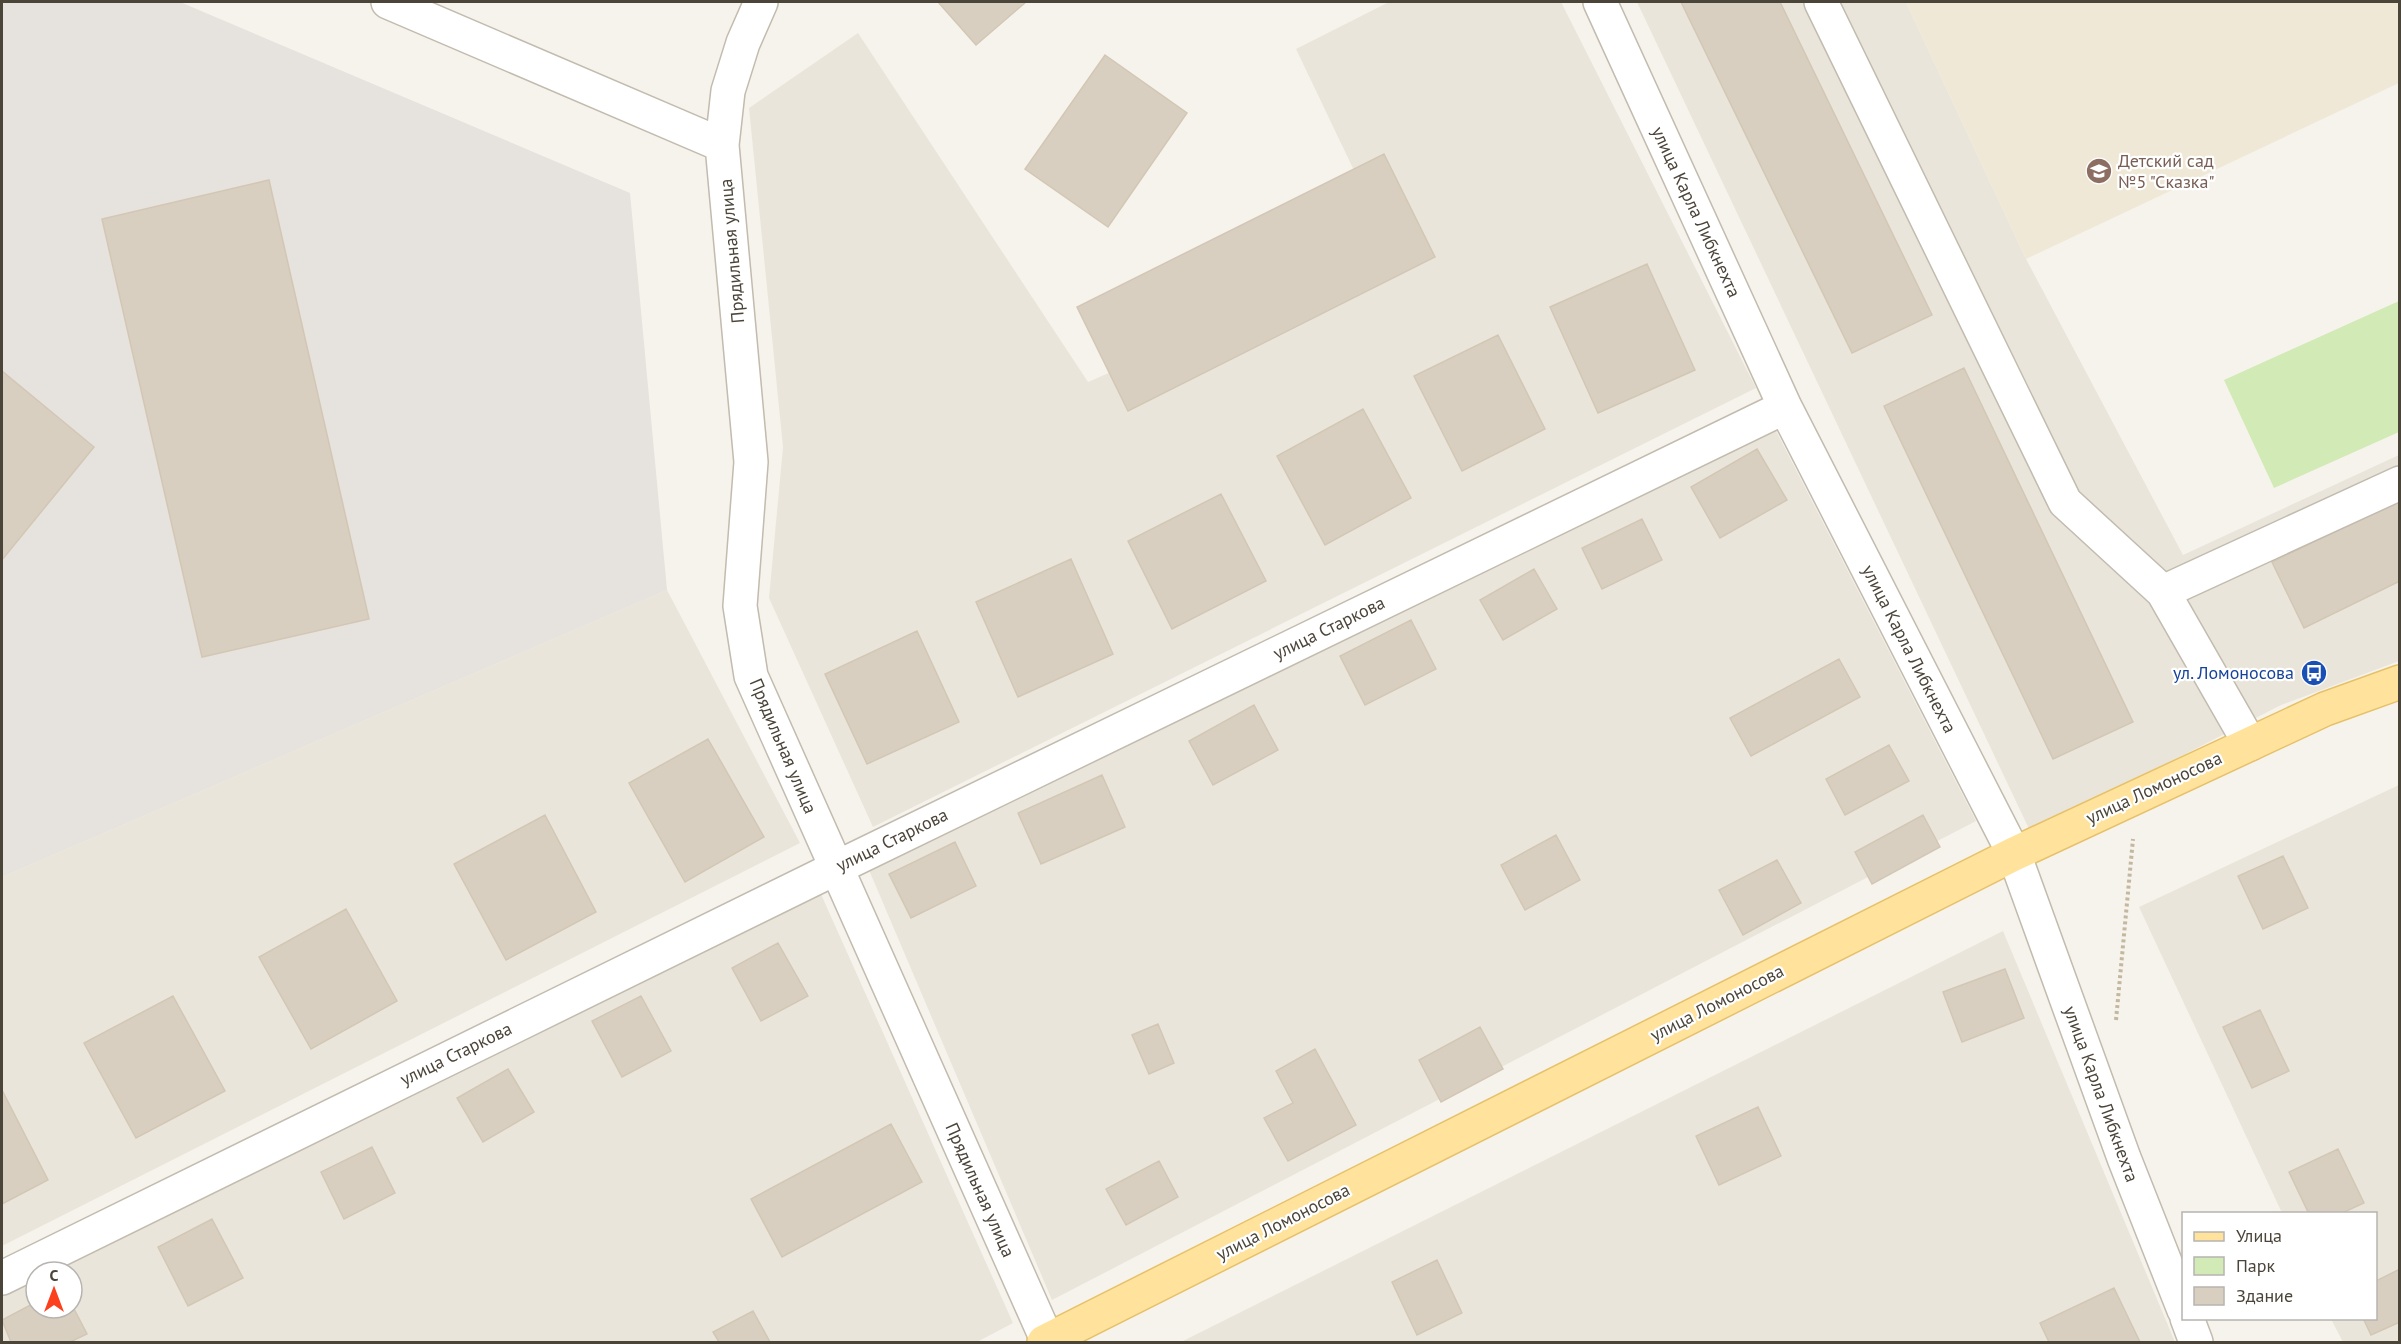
<svg xmlns="http://www.w3.org/2000/svg" width="2401" height="1344" font-family="'PT Sans',sans-serif">
<rect width="100%" height="100%" fill="#f6f3ec"/>
<path fill="#eae5da" d="M1389,2H1561L1756,388L873,827L769,598L783,447L749,108L858,33L1088,382L1392,250L1296,49Z
M1637,2H1906L2026,259L2183,555L2399,455V661L2281,705L2031,833Z
M1774,427L1976,821L1052,1300L869,870Z
M667,590L800,843L2,1246V877Z
M2399,785V1342H2343L2331,1319L2376,1318V1214L2282,1213L2139,907Z
M820,892L1013,1323L977,1342H2V1295L36,1278V1308H72V1272H48Z
M2003,931L2175,1342H1181Z"/>
<path fill="#e6e2dd" d="M2,2H180L630,193L667,590L2,877Z"/>
<path fill="#efe8d6" d="M1906,2H2399V83L2026,259Z"/>
<path fill="#d2eab5" d="M2399,301V432L2274,488L2224,380Z"/>
<path fill="#d8cfc1" stroke="#d3c7b4" stroke-width="1.5" d="M938,2H1026L976,45Z
M1681,2H1780L1932,315L1852,353Z
M1105,55L1187,113L1108,227L1025,169Z
M1384,154L1435,257L1128,411L1077,307Z
M269,180L369,619L202,657L102,219Z
M1647,264L1695,370L1598,413L1550,307Z
M1498,335L1545,429L1462,471L1414,376Z
M1964,368L2133,722L2053,759L1884,406Z
M2,371L94,447L2,560Z
M1363,409L1411,498L1325,545L1277,456Z
M1757,449L1787,500L1720,538L1691,487Z
M1221,494L1266,581L1172,629L1128,541Z
M2400,500V581L2304,628L2272,562Z
M1642,519L1662,560L1602,589L1582,548Z
M1071,559L1113,654L1018,697L976,602Z
M1534,569L1557,609L1503,640L1480,600Z
M1411,620L1436,669L1365,705L1340,656Z
M917,631L959,722L867,764L825,674Z
M1839,659L1860,697L1751,756L1730,718Z
M1254,705L1278,750L1213,785L1189,741Z
M708,739L764,837L685,882L629,783Z
M1889,745L1909,781L1845,815L1826,779Z
M1102,775L1125,827L1041,864L1018,813Z
M545,815L596,912L506,960L454,864Z
M1923,815L1940,847L1872,884L1855,852Z
M1556,835L1580,880L1525,910L1501,865Z
M955,842L976,886L911,918L889,874Z
M2283,856L2308,908L2263,929L2238,876Z
M1777,860L1801,903L1743,935L1719,890Z
M346,909L397,1001L311,1049L259,957Z
M778,943L808,996L761,1021L732,968Z
M2005,969L2024,1018L1962,1042L1943,992Z
M173,996L225,1091L136,1138L84,1043Z
M641,996L671,1051L622,1077L592,1021Z
M2260,1010L2289,1071L2252,1088L2223,1027Z
M1158,1024L1174,1063L1149,1074L1132,1035Z
M1480,1027L1503,1069L1441,1102L1419,1060Z
M1315,1049L1356,1125L1288,1161L1264,1118L1293,1103L1276,1071Z
M508,1069L534,1112L483,1142L457,1098Z
M2,1090L48,1180L2,1204Z
M1758,1107L1781,1156L1719,1185L1696,1136Z
M891,1124L922,1182L782,1257L751,1199Z
M372,1147L395,1193L344,1219L321,1172Z
M2338,1149L2364,1203L2340,1214H2309L2289,1172Z
M1159,1161L1178,1197L1126,1225L1106,1189Z
M212,1219L243,1278L188,1306L158,1247Z
M1437,1260L1462,1313L1417,1335L1392,1282Z
M2400,1269V1322L2371,1335L2363,1318H2376V1281Z
M2114,1288L2140,1342H2049L2040,1323Z
M36,1302V1308H72V1305L87,1334L70,1342H11L2,1320Z
M753,1311L770,1342H719L713,1332Z"/>
<g fill="none" stroke-linecap="round" stroke-linejoin="round">
<g stroke="#c2bbae" stroke-width="36">
<path id="minor" d="M388,2L722,145
M761,2L743,43L728,91L722,145L751,462L740,606L751,676L1048,1342
M1600,2L1785,407L2014,854L2124,1158L2184,1310
M1821,2L2065,502L2163,592L2250,744
M2163,592L2400,483
M2,1278L836,868L1785,407
M2187,1318L2196,1342"/>
</g>
<g stroke="#e6c16a" stroke-width="36">
<path id="major" d="M1044,1342L2014,854L2325,709L2400,682"/>
</g>
<path stroke="#c4b79f" stroke-width="4" stroke-dasharray="3 3" stroke-linecap="butt" d="M2116,1020L2133,839"/>
<use href="#minor" stroke="#fff" stroke-width="33"/>
<use href="#major" stroke="#ffe39c" stroke-width="33"/>
</g>
<defs>
<g id="school-disc" transform="scale(1.35)"><circle r="9.5" fill="#8d6e63" stroke="#fff"/><path d="M0-5L7-2L0 1L-7-2ZM-4 1L0 2.5L4 1V4Q0 6-4 4Z" fill="#fff"/></g>
<g id="bus-disc" transform="scale(1.35)"><circle r="9.5" fill="#1a4fb4" stroke="#fff"/><path d="M-5-6H5V4H4V6H2V4H-2V6H-4V4H-5ZM-3.5-4V0h7V-4ZM-3.5 1.2v1.5H-2V1.2ZM2 1.2v1.5H3.5V1.2Z" fill="#fff"/></g>
</defs>
<g fill-rule="evenodd">
<use href="#school-disc" x="2099" y="171"/>
<use href="#bus-disc" x="2314" y="673"/>
</g>
<g text-anchor="middle" stroke-width="4.5" stroke-linejoin="round" paint-order="stroke">
<g font-size="18" fill="#785e54" stroke="#fff" text-anchor="start">
<text x="2118" y="167">Детский сад<tspan x="2118" dy="21">№5 "Сказка"</tspan></text>
</g>
<g font-size="18" fill="#4b4439" stroke="#fff">
<text transform="translate(1696 212) rotate(65)" y="6">улица Карла Либкнехта</text>
<text transform="translate(732 251) rotate(-95)" y="6">Прядильная улица</text>
<text transform="translate(1329 628) rotate(-26)" y="6">улица Старкова</text>
<text transform="translate(1909 649) rotate(63)" y="6">улица Карла Либкнехта</text>
<text transform="translate(783 746) rotate(67)" y="6">Прядильная улица</text>
<text transform="translate(2154 788) rotate(-25)" y="6">улица Ломоносова</text>
<text transform="translate(892 840) rotate(-26)" y="6">улица Старкова</text>
<text transform="translate(1717 1003) rotate(-27)" y="6">улица Ломоносова</text>
<text transform="translate(456 1054) rotate(-26)" y="6">улица Старкова</text>
<text transform="translate(2101 1094) rotate(70)" y="6">улица Карла Либкнехта</text>
<text transform="translate(980 1190) rotate(66)" y="6">Прядильная улица</text>
<text transform="translate(1283 1222) rotate(-27)" y="6">улица Ломоносова</text>
</g>
<g font-size="18" fill="#164399" stroke="#fff" text-anchor="end">
<text x="2294" y="679">ул. Ломоносова</text>
</g>
</g>
<rect width="2401" height="1344" fill="none" stroke="#4b4439" stroke-width="6"/>
<rect x="2182" y="1212" width="195" height="108" fill="#ffffff" stroke="#b7b4b0" stroke-width="1.5"/>
<rect x="2194" y="1232" width="30" height="9" fill="#ffe39c" stroke="#b7b4b0" stroke-width="1.5"/>
<text x="2236" y="1242" font-size="18" fill="#4b4439">Улица</text>
<rect x="2194" y="1257" width="30" height="18" fill="#d2eab5" stroke="#b7b4b0" stroke-width="1.5"/>
<text x="2236" y="1272" font-size="18" fill="#4b4439">Парк</text>
<rect x="2194" y="1287" width="30" height="18" fill="#d8cfc1" stroke="#b7b4b0" stroke-width="1.5"/>
<text x="2236" y="1302" font-size="18" fill="#4b4439">Здание</text>
<g transform="translate(54 1290)"><circle r="28" fill="#ffffff" stroke="#b7b4b0" stroke-width="1.5"/>
<path d="M0-4.5L10 22L0 15L-10 22Z" fill="#fc3f1d"/>
<text y="-9" font-size="16" font-weight="bold" text-anchor="middle" fill="#4b4439">С</text>
</g>
</svg>
